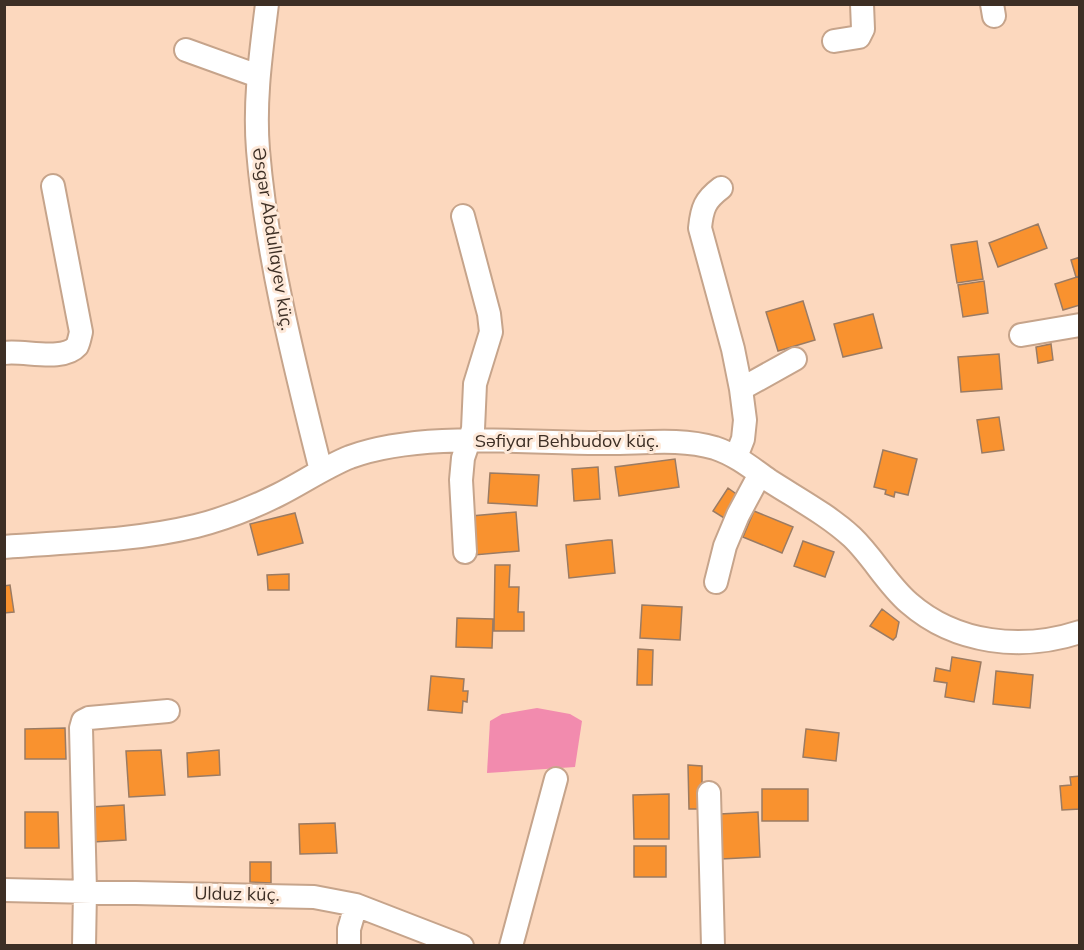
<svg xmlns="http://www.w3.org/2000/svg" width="1084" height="950" font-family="Mulish,sans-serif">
<rect width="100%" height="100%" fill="#fcd8be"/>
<path fill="#f28bae" d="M537,708L570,714L582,721L575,767L487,773L490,721L502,714Z"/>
<path fill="#f9922f" stroke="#9b7b63" stroke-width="1.5" d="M1038,224L1047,248L998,267L989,243Z
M977,241L983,279L957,283L951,245Z
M1080,257V276L1076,277L1071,260Z
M1080,276V305L1063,310L1055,284Z
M984,281L988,313L963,317L958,285Z
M803,301L815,340L778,351L766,312Z
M873,314L882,348L843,357L834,324Z
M1051,344L1053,360L1038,363L1036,347Z
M999,354L1002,389L961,392L958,357Z
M999,417L1004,450L982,453L977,420Z
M883,450L917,459L908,495L895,492L894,497L885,494L886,490L874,487Z
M675,459L679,487L619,496L615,467Z
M598,467L600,499L574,501L572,469Z
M490,473L539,475L537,506L488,503Z
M728,488L739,496L724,518L713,511Z
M754,511L793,527L782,553L743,537Z
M516,512L519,551L474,555L471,516Z
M295,513L303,543L258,555L250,524Z
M608,540H612L615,573L569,578L566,545Z
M803,541L834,552L825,577L794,566Z
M495,565H510L509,587H519L518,612H524V631H494Z
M289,574V590H268L267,575Z
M10,585L14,612L4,613V586Z
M642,605L682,607L680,640L640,638Z
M882,609L899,622L896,637L893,640L870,626Z
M457,618L493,619L492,648L456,647Z
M638,649L653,650L652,685H637Z
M952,657L981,662L974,702L945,697L947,683L934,681L936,668L950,671Z
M996,671L1033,675L1030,708L993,704Z
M431,676L464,679L463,691H468L467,702L463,701L462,713L428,710Z
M65,728L66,759H25V729Z
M806,729L839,733L836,761L803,757Z
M161,750L165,795L129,797L126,751Z
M219,750L220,775L188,777L187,753Z
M688,765L702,766V809H689Z
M1080,776V809L1062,810L1060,786L1071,785L1070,777Z
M762,789H808V821H762Z
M669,794V839H634L633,795Z
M124,805L126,840L93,842L91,807Z
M25,812H58L59,848H25Z
M758,812L760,857L721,859L720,814Z
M335,823L337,853L300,854L299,824Z
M634,846H666V877H634Z
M250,862H271V883L250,882Z"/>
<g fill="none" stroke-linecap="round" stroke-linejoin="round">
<g stroke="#c6a48b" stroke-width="26">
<path id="minor" d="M267,4C261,53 254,101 258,150C267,258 295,366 321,471
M992,4L994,16
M834,41L859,37L863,29L862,4
M186,50L258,76
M721,188C705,200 702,208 700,228L733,349L741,389L745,420L743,439L736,457
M463,216L489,314L491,332L475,384L473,429L463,458L461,480L465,552
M1021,335L1080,325
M4,353C24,350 63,362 77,346C79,342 80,336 81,332L53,186
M741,389L795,359
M4,547C68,542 134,541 196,526C224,519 252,508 278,495C302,483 325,467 350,457C421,431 524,443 599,443C639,444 677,437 715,448C736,455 753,469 770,481C798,499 828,515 852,537C873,557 887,584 909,603C956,644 1022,651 1080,632
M716,582L725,546L738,515L760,474
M709,793L713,946
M4,890L314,897L356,905L462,946
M84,946L85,891L81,728L83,721L89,718L168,711
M349,946V929L356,905
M511,946L556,779"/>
</g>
<use href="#minor" stroke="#fff" stroke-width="22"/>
</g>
<g text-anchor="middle" stroke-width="6" stroke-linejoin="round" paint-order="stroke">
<g font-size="18" fill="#3d2f25" stroke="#fee9d9">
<text transform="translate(273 239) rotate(81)" y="6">Əsgər Abdullayev küç.</text>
<text x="567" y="447">Səfiyar Behbudov küç.</text>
<text transform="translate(237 894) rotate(1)" y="6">Ulduz küç.</text>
</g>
</g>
<rect width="1084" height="950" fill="none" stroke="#3d2f25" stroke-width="12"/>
</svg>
